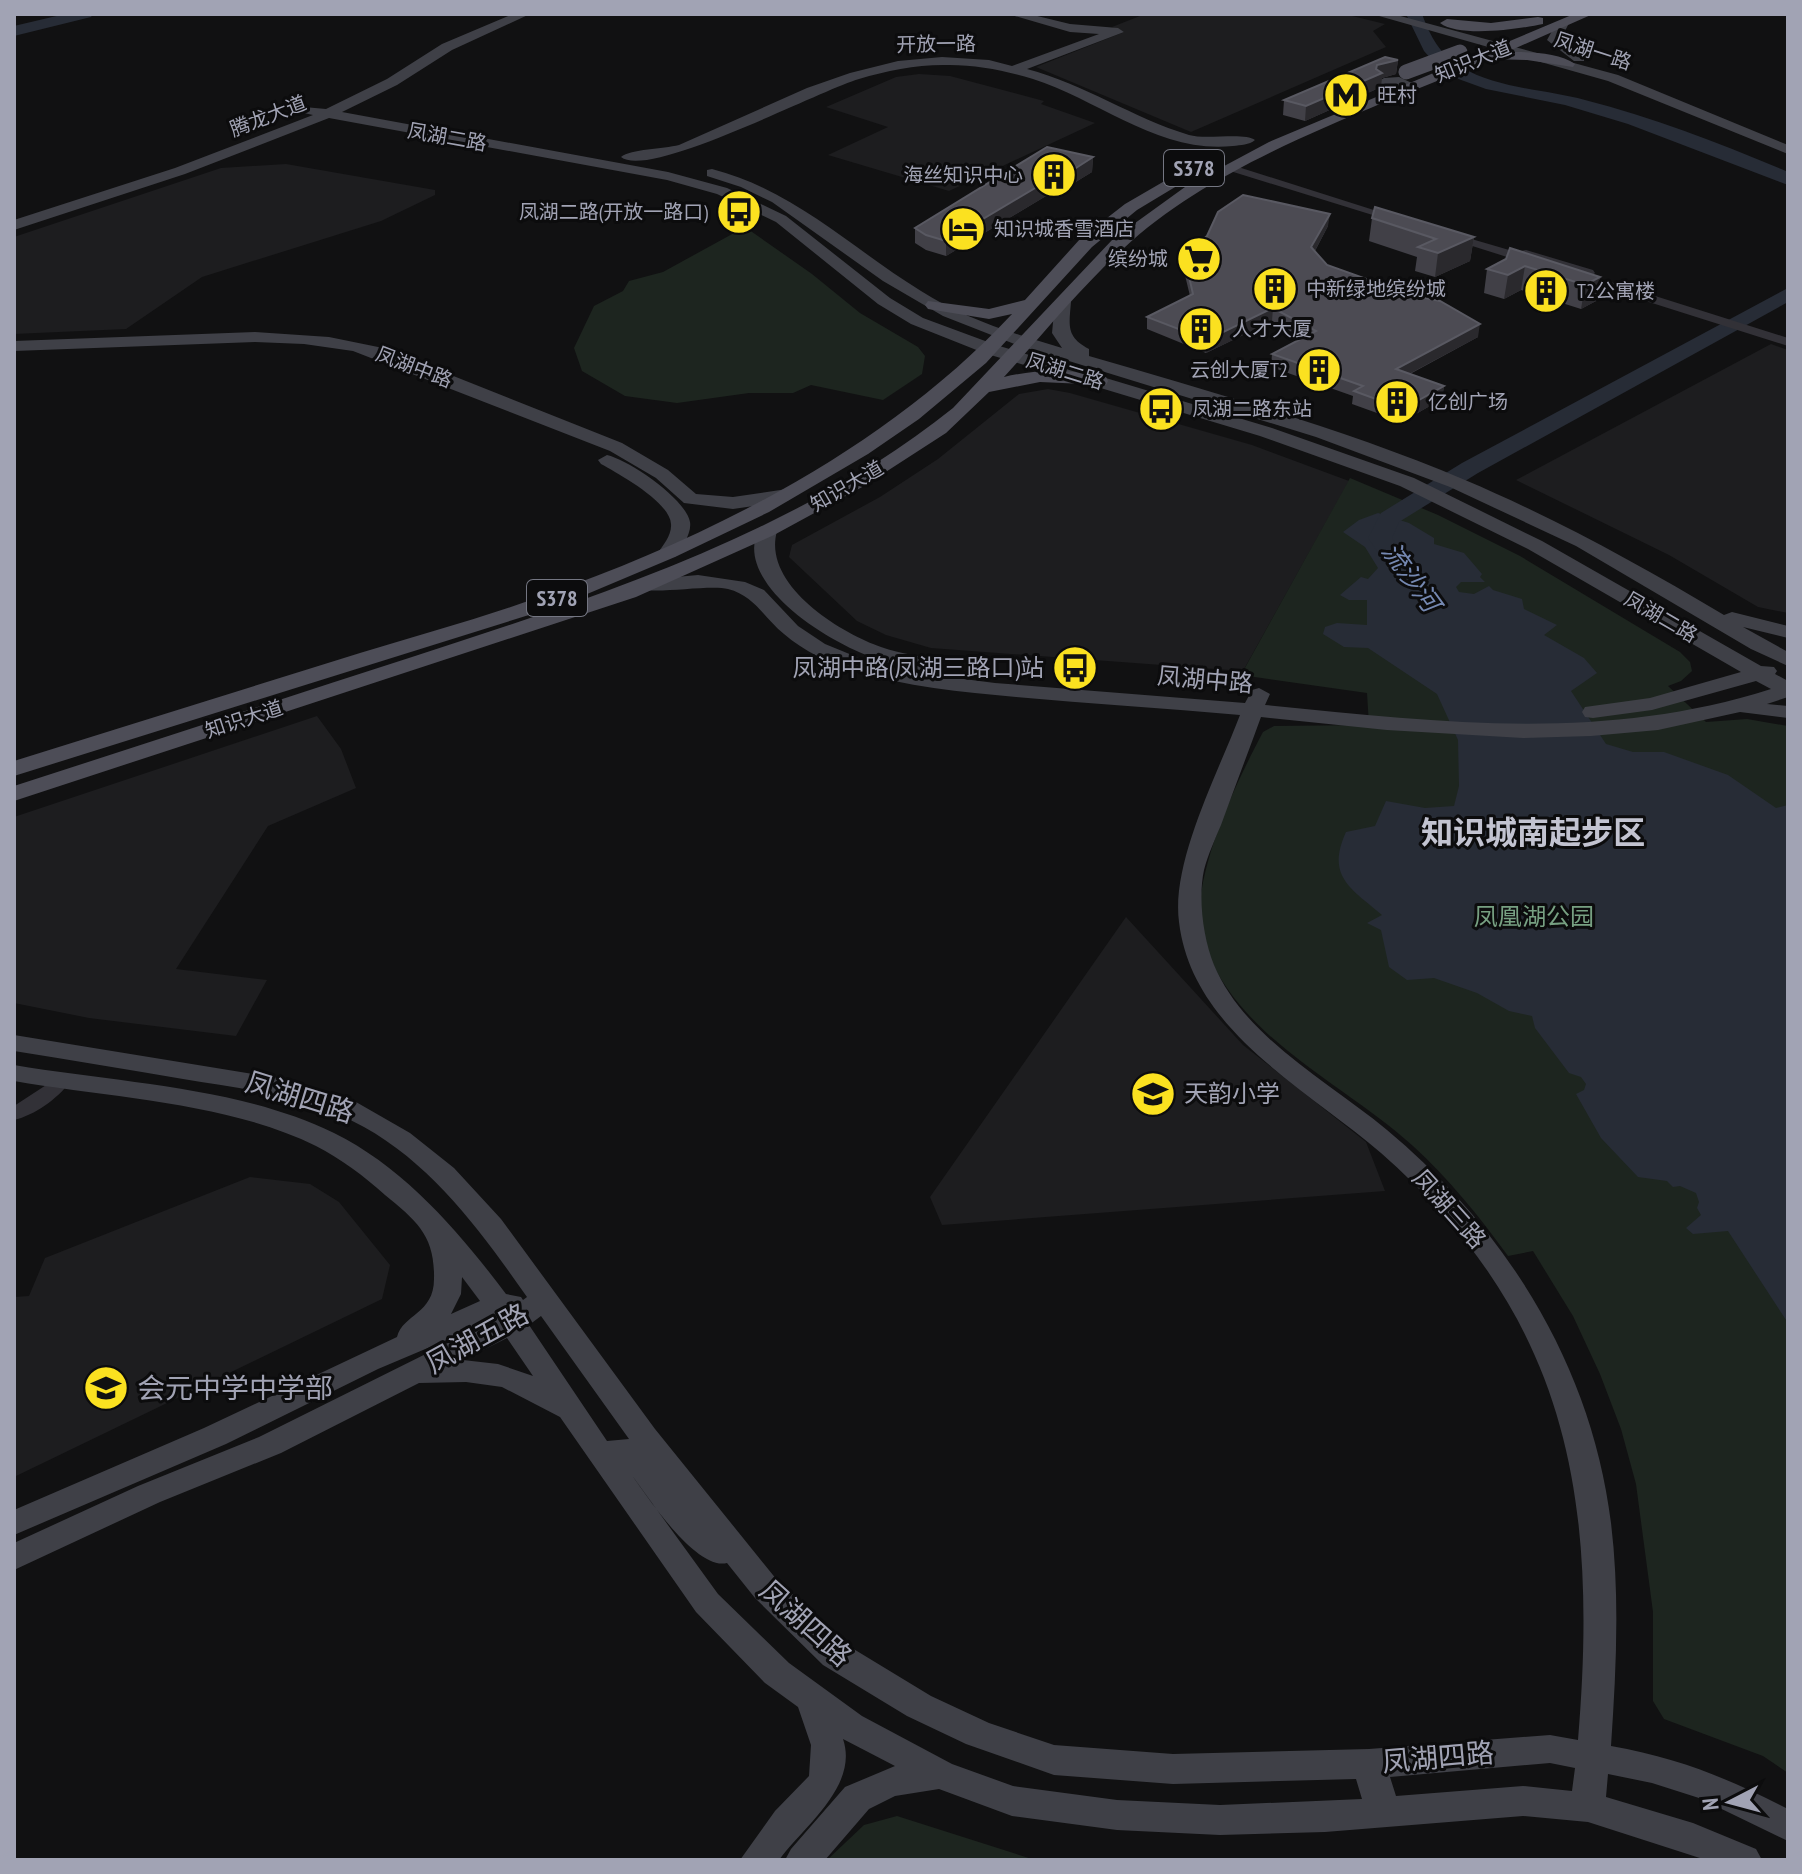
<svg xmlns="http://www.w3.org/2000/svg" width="1802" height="1874" font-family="'PT Sans Narrow','Noto Sans SC',sans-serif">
<rect width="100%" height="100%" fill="#111112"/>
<path fill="#1d1d1f" d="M1145,14H1344L1385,24L1373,31L1386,47L1191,132L1036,67L1124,32L1112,27Z
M919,74L950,76L1044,101L1041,104L1095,123L949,191L828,155L888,127L826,107L896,77Z
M286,164L435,190V195L381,221L202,277L126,329L14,334V237L221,168Z
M1771,344L1788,350V613L1758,607L1669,555L1516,480Z
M1048,389L1070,393L1252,445L1349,481L1243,671L931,648L886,635L857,621L789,557L792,545L880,497L938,459L1019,394Z
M317,716L341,749L356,788L268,826L176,969L267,980L236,1036L89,1018L14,1003V817Z
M1126,917L1243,1045L1366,1142L1385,1191L942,1225L930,1197Z
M250,1177L310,1184L339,1202L390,1265L382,1299L14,1477V1297L29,1296L45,1258Z"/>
<path fill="#1d251f" d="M745,227L812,274L860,313L918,347L925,356L922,374L883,400L811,385L793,393H749L677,403L625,396L582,371L574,348L594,306L623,291L629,281L663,272Z
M1350,478L1438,515L1520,556L1680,652L1690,662L1692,671L1681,681L1668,686L1706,722L1747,719L1788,726V1773L1763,1756L1664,1719L1653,1701V1612L1636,1484L1621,1429L1600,1374L1573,1316L1533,1251L1508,1256C1479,1216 1449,1179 1413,1146C1344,1084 1246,1042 1208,954C1204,947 1200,939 1199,932C1195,868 1234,787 1263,732L1274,726L1369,725L1367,693L1241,675Z
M897,1816L1035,1860H827L864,1825Z"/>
<path fill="#272c36" d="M1378,513L1409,523L1434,538V544L1464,553L1482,574L1480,577L1485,582H1461L1456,587L1459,592L1474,594L1489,586L1493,590L1522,599L1524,609L1557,625L1544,635L1584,658L1597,673L1571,691L1606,744L1633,752H1664L1728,775L1776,808L1788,805V1323L1728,1231L1693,1234L1686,1228L1701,1215L1697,1208L1699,1202L1696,1193L1680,1186L1673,1187L1667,1181L1638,1177L1601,1138L1576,1094L1584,1090L1586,1084L1581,1077L1569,1073L1535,1028L1532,1016L1509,1011L1477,993L1434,978L1407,980L1389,967L1381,930L1367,923L1382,915C1350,888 1326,876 1346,832L1375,826L1386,801L1425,808L1454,806L1459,786L1458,740L1437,694L1368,648L1344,647L1323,634L1325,627L1337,623L1367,625V600H1349L1340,595L1361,577L1368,579L1378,568L1365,547L1343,532L1359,520Z"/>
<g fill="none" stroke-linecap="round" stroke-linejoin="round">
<path fill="#272c36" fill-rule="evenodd" d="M65,14H93L91,17L14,36V26Z
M1406,14H1422C1430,36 1440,55 1461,67C1498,89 1545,89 1585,100C1655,118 1722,144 1788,172V185L1628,124L1565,105L1486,89L1453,77L1440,69L1424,51Z
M1788,288V302L1478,473L1399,522L1392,538L1402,552L1399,557H1381L1368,538L1381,513L1462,463Z"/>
<path fill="#323137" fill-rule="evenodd" d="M1227,166H1235L1402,219L1392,221L1227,170Z
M1451,233L1516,252L1526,250L1593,270L1595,273L1592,276L1788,338V346L1573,278L1571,275L1574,272L1536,260L1526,263L1447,238V234Z
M60,1076L67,1078L70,1082C57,1099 35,1115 14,1120V1106Z"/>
<path fill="#3f4047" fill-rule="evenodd" d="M513,14H530L452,50L397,85L342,112L668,172L727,188L786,216L890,298L923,318L996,345L1272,428L1414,478L1542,541L1761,666L1774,667L1777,671L1775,674L1788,681V697L1767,704L1788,706V718L1740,712L1658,730L1591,736L1523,738L1387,730L1261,717C1248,753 1234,789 1221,825C1215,839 1208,855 1204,870C1198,898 1203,938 1214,965C1245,1038 1328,1081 1387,1130C1507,1230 1592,1367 1611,1523C1620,1597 1616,1672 1611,1746C1679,1758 1727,1778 1788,1809V1841L1699,1798L1652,1783L1608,1774L1606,1797L1693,1823L1756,1849L1762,1860H1706L1588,1822L1523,1816L1325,1832L1220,1835L1117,1830L1012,1816L939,1789L895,1796L869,1809L825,1860H785L791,1849L845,1787L895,1766L843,1739C859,1786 804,1826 779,1860H740L775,1811L809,1776L811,1745L798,1707L765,1683L696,1612L560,1417L502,1387L466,1382L419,1383L281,1453L160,1502L14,1570V1543L138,1486L259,1437L494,1320L378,1369L226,1444L14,1535V1510L204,1428L397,1337C403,1314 434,1314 434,1279C435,1236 417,1221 385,1195C364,1176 341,1159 316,1146C227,1102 111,1098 14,1081V1065C119,1083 237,1086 334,1133C405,1168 460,1233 506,1294L521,1297L523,1300L527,1297C482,1233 434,1166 364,1127C308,1096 244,1089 183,1079C126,1069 70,1060 14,1051V1035L278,1078L356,1102L410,1133L454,1168L501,1219L655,1429L777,1580L847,1645L931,1696L989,1723L1054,1745L1173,1754L1369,1749L1550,1735L1578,1740C1598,1500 1570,1319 1381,1153C1306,1088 1192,1031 1179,922C1171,862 1218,773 1240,715C1165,708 1090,704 1016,697C961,692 906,687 853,670C828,663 804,651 784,634C764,618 755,596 728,589C707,584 643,597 633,586L643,580L698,575L745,582L764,590L798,626L825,644L869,662L909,672L995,683L1245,703L1252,690L1259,688L1270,694L1265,705C1439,722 1601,743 1771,689L1756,681L1652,710L1593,718L1585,717L1582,712L1585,707L1650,698L1741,672L1528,549L1400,486L1260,436L984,353L911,324L878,304L776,222L717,194L667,180L329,118L185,174L14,230V220L175,168L313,115L304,113V107L326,109L387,79L442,44ZM462,1277L480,1301L451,1314L461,1294ZM541,1316L629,1439L607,1441L529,1325ZM507,1338L533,1376L498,1364L463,1360ZM631,1474C647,1496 696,1571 727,1563L755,1598L823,1665L907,1716L966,1744L1054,1775L1173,1784L1356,1779L1362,1799L1220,1805L1117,1800L1013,1786L952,1764L862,1716L789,1663L718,1594ZM1550,1763L1575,1768L1572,1791L1523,1786L1396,1796L1390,1777Z
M1008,14H1029L1070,24L1118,28L1124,32L1027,69C1084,84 1133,118 1189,135C1206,140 1245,132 1255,140C1249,145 1241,145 1233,146C1160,154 1099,100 1033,79C1004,70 973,64 943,65C915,65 886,71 859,79C818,91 649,180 621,157C631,149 663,149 679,145L807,88L850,73L898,61L942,57L989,60L1012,66L1099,34L1070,32Z
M1372,14H1393L1618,75L1788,145V154L1608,81Z
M1557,22L1568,25L1561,39L1584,55V61H1574L1547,40Z
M1399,77L1416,85L1411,92H1401V87L1384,86L1377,82L1384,78Z
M712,169C794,190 851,248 921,291C963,318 1014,334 1062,348L1052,333L1055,302L1063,297L1069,299L1071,302C1069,326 1066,337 1089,349V356C1216,393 1344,429 1465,480C1555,518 1640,565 1724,615L1732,612L1788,626V638L1743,627L1788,652V666L1751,649L1576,546L1450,487L1316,437L1017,345L943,316L883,281L772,202L741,187L707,176V170Z
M255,332L329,337L383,348L622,443L668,470L696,494L733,497L787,489L796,495L787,501L733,509L684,503L656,478L610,451L353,351L304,344L255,342L14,351V341Z
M607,455C629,460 686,499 690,522C692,534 681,548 675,557H661L658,553C663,545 672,535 671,524C670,502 619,474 601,464L598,460Z
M767,525L777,531C762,584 838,632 881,647C901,654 922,656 942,661L945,665L942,669C887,683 721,594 760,527Z"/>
<path fill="#4d4d57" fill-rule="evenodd" d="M1574,14H1593L1507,52C1527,52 1559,52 1575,64L1573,67L1527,60L1490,59C1373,109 1218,160 1124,248C1081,287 1043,334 1004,377C1037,369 1072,369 1106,377L1108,381L1106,385L1040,382L989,392L946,433L864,486L774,535L636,597L14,801V786C147,743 279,700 412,657C599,596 797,533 953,408L1113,239L1185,187L1269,142Z
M1538,17L1543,18V24C1519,29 1460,38 1440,23L1447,19L1491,23Z
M1199,161L1205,163V169L1137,210L1092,247L986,363L919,419L868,454L769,512L675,557L561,605L14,776V761C129,725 245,689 360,653C422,634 485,617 545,595C715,535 888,447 1012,314L989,319L928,309L925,305L928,301L989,309L1025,300L1080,239L1125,204Z"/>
<path stroke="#4d4d57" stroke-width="15" d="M1406,72L1460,52"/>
</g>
<path fill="#414047" d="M1398,60L1396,74L1382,78L1381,87L1305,121L1283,115L1284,100Z
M1093,157L1092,172L1061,191L1056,190L946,256L926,250L915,243V228Z
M1372,218L1474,237L1470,261L1435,277L1415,271L1417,257L1369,241Z
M1328,226L1315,251L1327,265L1478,337L1410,374L1444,386L1442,399L1402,422L1352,404L1353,396L1271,367L1272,354L1303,338L1272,321L1206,353L1147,329V317L1190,296L1183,267L1184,255Z
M1506,259L1600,277L1596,301L1581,309L1521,290L1504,299L1484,293L1487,269Z"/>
<path fill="#2a292d" d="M1398,60L1396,74L1382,78L1381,87L1305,121L1306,106L1377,65Z
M1093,157L1092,172L1061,191L1062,177Z
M1057,175L1056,190L946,256V241Z
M1330,214L1328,226L1310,260L1311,247Z
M1474,237L1470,261L1435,277L1438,253Z
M1525,266L1521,290L1504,299L1508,275Z
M1600,277L1596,301L1581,309L1585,285Z
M1273,308L1272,321L1206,353L1207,340Z
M1480,324L1478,337L1394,382L1396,369Z
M1444,386L1442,399L1402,422L1403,409Z"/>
<path fill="#4c4b53" stroke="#595962" stroke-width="2" d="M1385,57L1398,60L1377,65L1376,69L1382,73L1306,106L1284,100Z
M1047,147L1093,157L1062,177L1057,175L946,241L926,235L915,228Z
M1243,195L1330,214L1311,247L1327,265L1411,295L1440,301L1480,324L1396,369L1444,386L1403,409L1354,391L1363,386L1272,354L1316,331L1273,308L1207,340L1147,317L1193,294L1184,255L1207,236L1218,212Z
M1375,207L1474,237L1438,253L1418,247L1436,239L1372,218Z
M1510,248L1600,277L1585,285L1525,266L1508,275L1487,269L1506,259Z"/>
<defs>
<g id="metro-disc" transform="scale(2.3)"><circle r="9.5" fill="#fbe120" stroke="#0c0c0d"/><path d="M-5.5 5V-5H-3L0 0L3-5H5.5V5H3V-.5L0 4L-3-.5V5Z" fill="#111"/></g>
<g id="building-disc" transform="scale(2.3)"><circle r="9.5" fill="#fbe120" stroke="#0c0c0d"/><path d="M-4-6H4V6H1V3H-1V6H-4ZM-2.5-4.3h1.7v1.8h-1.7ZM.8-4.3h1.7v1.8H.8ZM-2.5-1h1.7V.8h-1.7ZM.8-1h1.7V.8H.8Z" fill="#111"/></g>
<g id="bus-disc" transform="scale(2.3)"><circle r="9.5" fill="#fbe120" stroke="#0c0c0d"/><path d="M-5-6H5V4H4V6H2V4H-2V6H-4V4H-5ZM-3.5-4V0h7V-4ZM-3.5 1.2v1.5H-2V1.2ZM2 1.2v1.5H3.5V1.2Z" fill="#111"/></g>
<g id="hotel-disc" transform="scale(2.3)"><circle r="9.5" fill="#fbe120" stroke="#0c0c0d"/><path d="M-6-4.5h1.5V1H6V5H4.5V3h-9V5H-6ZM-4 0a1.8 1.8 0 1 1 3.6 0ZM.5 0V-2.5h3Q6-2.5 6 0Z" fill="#111"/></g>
<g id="supermarket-disc" transform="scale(2.3)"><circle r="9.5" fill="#fbe120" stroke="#0c0c0d"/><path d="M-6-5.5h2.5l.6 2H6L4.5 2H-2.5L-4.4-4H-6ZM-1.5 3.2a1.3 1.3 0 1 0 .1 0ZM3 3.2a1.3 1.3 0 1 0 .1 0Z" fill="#111"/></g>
<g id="school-disc" transform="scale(2.3)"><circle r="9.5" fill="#fbe120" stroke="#0c0c0d"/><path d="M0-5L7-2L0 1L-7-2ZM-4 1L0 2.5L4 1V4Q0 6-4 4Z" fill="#111"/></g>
</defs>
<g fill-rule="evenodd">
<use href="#metro-disc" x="1346" y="95"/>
<use href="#building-disc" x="1054" y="175"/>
<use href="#bus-disc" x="739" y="212"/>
<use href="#hotel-disc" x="963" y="229"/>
<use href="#supermarket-disc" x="1199" y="259"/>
<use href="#building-disc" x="1275" y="289"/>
<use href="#building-disc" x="1546" y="291"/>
<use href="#building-disc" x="1201" y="329"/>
<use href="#building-disc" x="1319" y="370"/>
<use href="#building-disc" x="1397" y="402"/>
<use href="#bus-disc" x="1161" y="409"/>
<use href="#bus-disc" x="1075" y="668"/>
<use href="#school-disc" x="1153" y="1094"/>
<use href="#school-disc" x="106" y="1388"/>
</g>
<g text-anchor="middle" stroke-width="6" stroke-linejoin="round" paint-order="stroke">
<g font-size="20" fill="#a1a3b4" stroke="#0c0c0d">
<text transform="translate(936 44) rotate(-1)" y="7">开放一路</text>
<text transform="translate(1593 51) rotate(18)" y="7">凤湖一路</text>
<text transform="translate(1473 61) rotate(-22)" y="7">知识大道</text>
<text transform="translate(268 116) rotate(-21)" y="7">腾龙大道</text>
<text transform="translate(447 137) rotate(10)" y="7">凤湖二路</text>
<text transform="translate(414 367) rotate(21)" y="7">凤湖中路</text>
<text transform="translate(1065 371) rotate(17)" y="7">凤湖二路</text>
<text transform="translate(847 486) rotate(-30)" y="7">知识大道</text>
<text transform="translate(1661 617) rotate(30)" y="7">凤湖二路</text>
<text transform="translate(244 719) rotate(-18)" y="7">知识大道</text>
</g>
<g font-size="20" fill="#a1a3b4" stroke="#0c0c0d" text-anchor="start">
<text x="1377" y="102">旺村</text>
<text x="1023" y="182" text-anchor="end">海丝知识中心</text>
<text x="708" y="219" text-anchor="end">凤湖二路(开放一路口)</text>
<text x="994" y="236">知识城香雪酒店</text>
<text x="1168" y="266" text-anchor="end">缤纷城</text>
<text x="1306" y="296">中新绿地缤纷城</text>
<text x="1577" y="298">T2公寓楼</text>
<text x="1232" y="336">人才大厦</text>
<text x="1288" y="377" text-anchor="end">云创大厦T2</text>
<text x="1428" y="409">亿创广场</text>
<text x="1192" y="416">凤湖二路东站</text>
</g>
<g fill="#0c0c0d" stroke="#747682" stroke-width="2">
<rect x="1164" y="150" width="60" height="36" rx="6"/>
<rect x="527" y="580" width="60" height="36" rx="6"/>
</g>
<g font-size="22" font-weight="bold" fill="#a1a3b4">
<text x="1194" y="176">S378</text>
<text x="557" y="606">S378</text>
</g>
<g font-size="24" fill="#a1a3b4" stroke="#0c0c0d" text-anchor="end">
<text x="1044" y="676">凤湖中路(凤湖三路口)站</text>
<text x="1184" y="1102" text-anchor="start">天韵小学</text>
</g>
<g font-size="24" fill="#a1a3b4" stroke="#0c0c0d">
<text transform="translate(1205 680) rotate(5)" y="8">凤湖中路</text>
<text transform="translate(1449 1209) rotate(48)" y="8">凤湖三路</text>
</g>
<g font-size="24" fill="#77a082" stroke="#0c0c0d">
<text x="1534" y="925">凤凰湖公园</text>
</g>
<g font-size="26" font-style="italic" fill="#7588b1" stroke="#0c0c0d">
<text transform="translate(1411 577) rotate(54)" y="9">流沙河</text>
</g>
<g font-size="28" fill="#a1a3b4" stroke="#0c0c0d">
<text transform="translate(300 1097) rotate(17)" y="10">凤湖四路</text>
<text transform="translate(477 1338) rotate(-29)" y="10">凤湖五路</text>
<text transform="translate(806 1623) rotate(42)" y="10">凤湖四路</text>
<text transform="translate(1438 1757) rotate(-5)" y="10">凤湖四路</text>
</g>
<g font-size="28" fill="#a1a3b4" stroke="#0c0c0d" text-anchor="start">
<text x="137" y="1398">会元中学中学部</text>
</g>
<g font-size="32" font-weight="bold" fill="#c2c3d0" stroke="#0c0c0d">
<text x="1533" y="844">知识城南起步区</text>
</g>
</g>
<rect width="1802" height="1874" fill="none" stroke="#a1a3b4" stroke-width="32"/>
<g transform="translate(1730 1802) rotate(264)" stroke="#0c0c0d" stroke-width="6" paint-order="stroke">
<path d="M0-6L14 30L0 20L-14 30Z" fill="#a1a3b4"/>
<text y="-12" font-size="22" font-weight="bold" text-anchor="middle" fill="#a1a3b4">N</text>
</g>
</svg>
